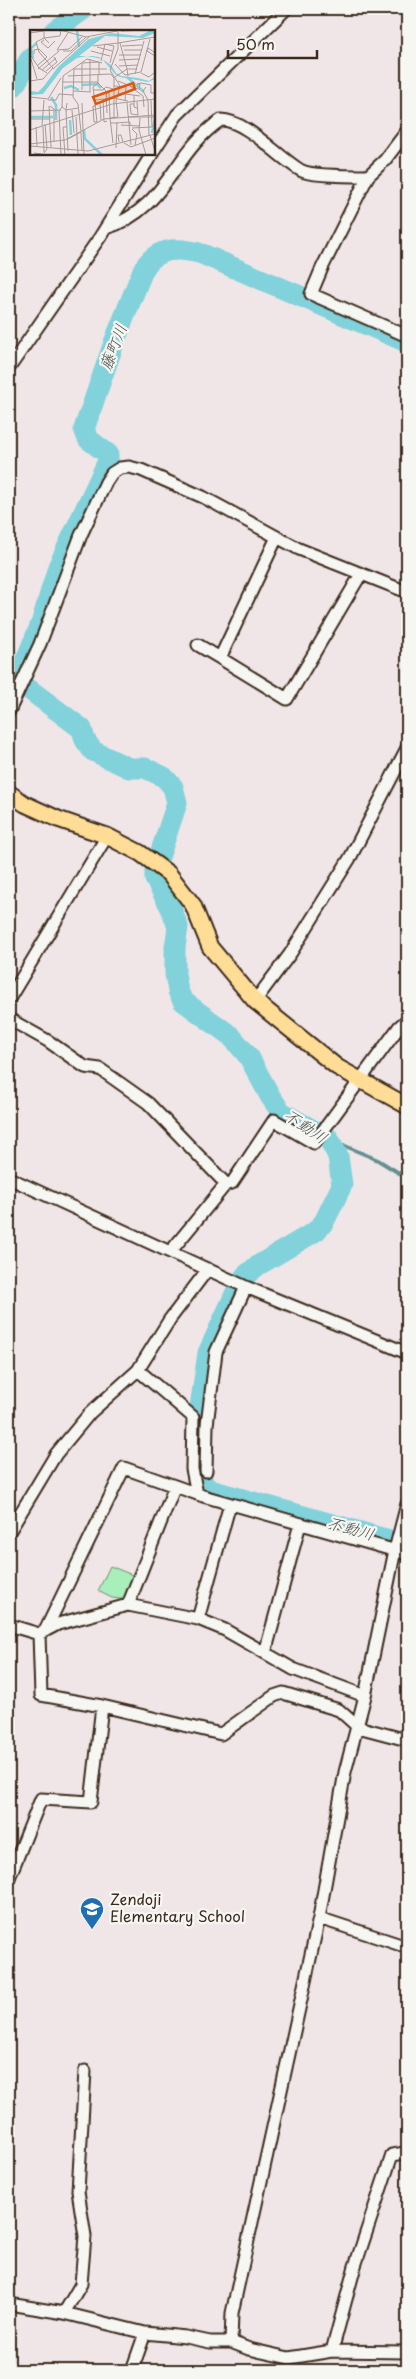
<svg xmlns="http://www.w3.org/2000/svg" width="416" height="2379" font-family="'Playpen Sans','Klee One',sans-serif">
<rect width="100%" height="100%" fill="#f1e6e7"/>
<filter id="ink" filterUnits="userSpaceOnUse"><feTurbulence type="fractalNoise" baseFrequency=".02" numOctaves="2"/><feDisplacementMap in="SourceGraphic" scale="10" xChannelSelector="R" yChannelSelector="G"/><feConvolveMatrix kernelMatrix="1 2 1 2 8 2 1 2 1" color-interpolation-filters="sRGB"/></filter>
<g filter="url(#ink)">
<path fill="#a9efbb" stroke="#728c6c" d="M110,1566L135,1576L130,1600L112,1598L98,1591Z"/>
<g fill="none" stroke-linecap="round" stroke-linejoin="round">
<path stroke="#658f8f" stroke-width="4" d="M329,1139L378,1160L407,1178"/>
<path stroke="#81d2db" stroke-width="21" d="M54,31L84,9
M9,90L14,86L31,57
M15,685L41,624L58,567L108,461V454L88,439L84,429L115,340L143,270C156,247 179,247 202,254L407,342
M30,690L82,729L85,740L93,751L129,768H145L164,777L173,787L177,803L155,869V879L171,908L178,927L175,947V974L178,991L183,1001L231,1036L249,1057L270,1096L281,1112L329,1139L338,1156L342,1185L324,1222L316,1231L257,1266L245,1276L237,1290L208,1353L198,1421L199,1460L203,1485L211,1490L407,1545"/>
<g stroke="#3b2a1e" stroke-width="15">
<path id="minor" d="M154,150L177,115L286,9
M368,176L322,268L311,294L407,336
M106,228C167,209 173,152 221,120C246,120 280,159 302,171C312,176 355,176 368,176L385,160L407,131
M9,368L100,237L152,154
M277,537L220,658L287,699L361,574
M198,645L220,658
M9,711L40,644L81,535L106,482L112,473L120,468L129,467L141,470L203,497L299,549L407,592
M9,999L107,836
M255,1001L290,954L350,858L407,748
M9,1019L48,1041L85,1067L100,1069L148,1103L226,1184L171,1251
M9,1178L246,1287L407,1353
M226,1184L232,1183L274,1120L314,1143L399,1027L407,1020
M138,1370L193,1417L192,1469L197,1494
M206,1471L207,1425L216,1352L246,1287
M9,1532L56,1454L90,1413L138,1370L170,1319L208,1269
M128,1605L175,1486
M198,1619L230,1504
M9,1625L39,1634L58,1624L128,1605L198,1619L225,1630L293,1669L365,1696
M45,1631L124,1468L203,1496L407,1554
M39,1634L41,1695L102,1706L221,1734L274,1696L283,1693L339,1710L358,1727L407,1740
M265,1653L300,1524
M9,1878L41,1799L91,1802L102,1706
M319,1918L407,1947
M9,2304L64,2313L145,2333L186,2337L210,2342H231L249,2349L289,2358L332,2351L407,2352
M64,2313L81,2284L85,2236L78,2191L85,2071
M231,2342L232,2313L319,1918L345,1772L365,1696L395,1550L407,1504
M332,2351L355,2266L392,2155L405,2153
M132,2370L145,2333"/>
</g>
<g stroke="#3b2a1e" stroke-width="19">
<path id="major" d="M9,793L25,804L58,819L107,836L140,853L169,874L193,905L210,947L255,1001L337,1067L407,1106"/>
</g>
<use href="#minor" stroke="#f6f6f2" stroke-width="11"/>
<use href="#major" stroke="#ffdd96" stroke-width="15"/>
</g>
</g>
<defs>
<g id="school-pin" transform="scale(1.25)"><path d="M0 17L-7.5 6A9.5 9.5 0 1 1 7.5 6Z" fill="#1f6fb2" stroke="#f6f6f2"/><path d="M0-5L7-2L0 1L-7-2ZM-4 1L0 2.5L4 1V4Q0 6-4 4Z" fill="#fff"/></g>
</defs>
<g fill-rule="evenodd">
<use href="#school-pin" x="92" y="1909"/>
</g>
<g text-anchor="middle" stroke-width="4.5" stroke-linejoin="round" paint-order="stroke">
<g font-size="15" fill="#3b2a1e" stroke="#f6f6f2" text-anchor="start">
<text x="110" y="1905">Zendoji<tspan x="110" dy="17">Elementary School</tspan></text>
</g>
<g font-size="16" font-style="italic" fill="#4c544d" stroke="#f6f6f2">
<text transform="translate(113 347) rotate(-69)" y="6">藤町川</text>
<text transform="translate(306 1126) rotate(34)" y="6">不動川</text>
<text transform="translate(351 1528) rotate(16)" y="6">不動川</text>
</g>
</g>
<g transform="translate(30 30)">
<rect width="125" height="125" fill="#f1e6e7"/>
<path d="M121,0L125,3L113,8L75,6L49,26H62L69,27L81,35L86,43L91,46L108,48L119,51L123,48L125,49L118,52L90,47L85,44L72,29L57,26L47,28L33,38L13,64L0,65V61L8,62L14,56L28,37L59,9L81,3L109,6Z" fill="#81d2db"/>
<path fill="none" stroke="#81d2db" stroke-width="2.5" d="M47,0L49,17M3,28L1,18L7,13M97,47L114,62M52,55L67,54L71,58M34,58L41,56L49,60M21,67L26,75V90M0,87H23M40,90L41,105M54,100L55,109L72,125M122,103L125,88"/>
<path fill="none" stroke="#a89b97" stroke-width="1" d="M30,0L56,7L92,0M48,0L76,1M91,1L116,0M0,3L20,0M38,3L27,20L39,19L52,7M14,10L11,12L18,18L25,11M19,13L14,8L30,6L31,0M88,13L125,7M63,16L88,13M92,16L112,15M67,17L82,21M94,20H112M33,21H41L56,7M61,21L80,26M124,22L118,18L117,21L125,26M4,24V20L9,19L17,27L7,36M89,25H111M1,26L9,38L17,43M1,29L7,49M89,30L110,29M71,31L75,14L84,16M52,33L69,32V45M52,33V60M80,33L84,16M85,34L95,45L111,42L120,9M89,36L108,35M8,39L29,21M23,39L59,7M44,39L43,67L48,74L51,101M44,39H77M12,40L26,28M16,41L27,32L24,27M111,43L119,47L125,42M105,44L114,11M68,45V53L76,61L77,69M33,46L57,29L72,33M33,46L32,77L36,80L38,121M38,46L81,44L84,48V88M98,46L97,39H107M85,47L97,39L90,13M0,51L13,49L23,38L9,22L6,12L14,8V2M88,51L108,59M33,52H68M84,56L96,57L95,71M100,56L113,66L114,77M116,57L113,61L118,70L119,105M64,60H73L76,57L83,59M109,60L110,54H107L111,53L121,55V63H125M44,61L61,62M60,61V29M76,63H79L80,88M76,63L77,83M88,63L110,66M104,65V77L107,78M0,67L18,69L31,48M73,69L74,92L77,91M18,70H26L29,64L43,65M65,70L83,68L98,71M37,73L36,80L48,78M52,73L54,125M97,73L101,115M104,74H100L101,84L108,85L107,72M19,76L21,117M20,76L24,79V112M42,80L44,103M0,81L31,80M46,87L48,125M98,87H125M110,88L109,100L116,125M0,89H19M71,90L70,72H73M64,92H67L63,57L68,53M64,92L63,76H66M81,93H87L86,118M86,93L100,92V95M91,95L110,96M12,96L14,70M6,97L7,116M13,97L14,122M102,98L122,97L121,70M102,99L107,104L105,115M0,100L82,74L125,69M120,105L125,121M38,109L51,102L52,121M89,112L88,105H91L93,112M83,113L80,88L88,87L86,71L90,56L80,40L88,19V2M94,113L101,117L125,108M0,114L35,110L74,89L125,85M0,116L58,121L125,104M4,123L19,125M14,123L17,119L15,94M31,125L29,81L32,77M35,125L33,97H37"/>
<path fill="#df570d" fill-opacity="0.15" stroke="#df570d" stroke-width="2.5" d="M103,53L105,59L66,74L63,67Z"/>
<rect width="125" height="125" fill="none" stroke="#3b2a1e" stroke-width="2.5"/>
</g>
<rect width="416" height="2379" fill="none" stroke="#f6f6f2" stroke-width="30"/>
<rect x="15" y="15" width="386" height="2349" fill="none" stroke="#3b2a1e" stroke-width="2" filter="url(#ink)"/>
<path d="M228 50v8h89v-8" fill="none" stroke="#3b2a1e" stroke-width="2.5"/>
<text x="236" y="50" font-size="15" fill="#3b2a1e" stroke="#f6f6f2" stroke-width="4" paint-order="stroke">50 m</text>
</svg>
